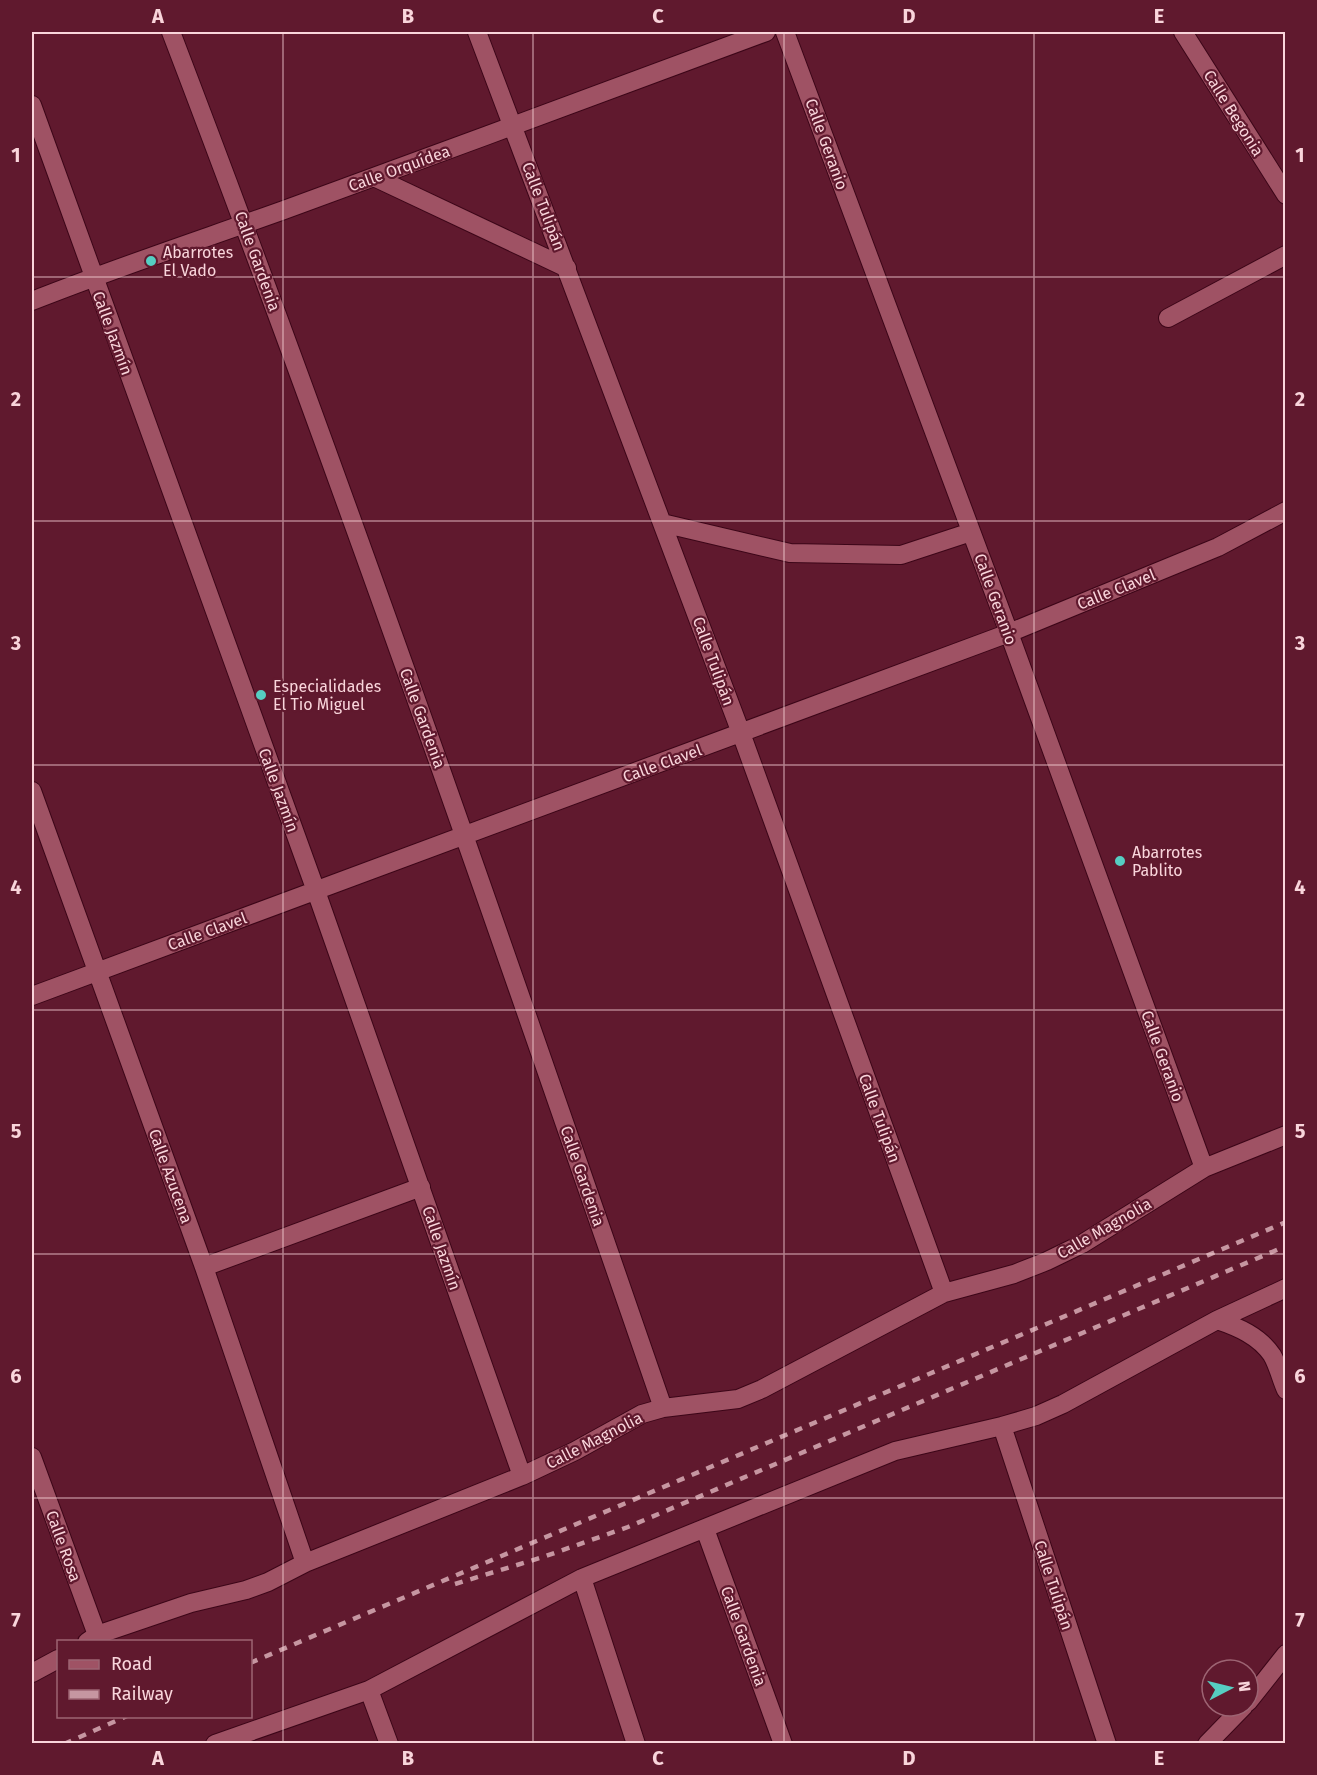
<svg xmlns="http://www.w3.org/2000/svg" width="1317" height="1775" font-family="'Fira Sans',sans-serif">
<rect width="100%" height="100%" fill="#60192e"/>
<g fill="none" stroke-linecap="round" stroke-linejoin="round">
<g stroke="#3c0618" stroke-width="20">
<path id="minor" d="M171,32C345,487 504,947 663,1408
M477,32L741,733L944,1293
M785,32L1009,633L1204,1168
M1183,32L1286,195
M32,105L316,891L522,1476
M374,177L567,268
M32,301C115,268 200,240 284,210C445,151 605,92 766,32
M1168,318L1286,255
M662,523L790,553L901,555L971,532
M32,791L204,1267L305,1563
M32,996L1009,633L1218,547L1286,511
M204,1267L421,1187
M1217,1320C1238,1327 1259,1336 1272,1355C1278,1365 1281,1379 1286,1390
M1002,1426L1107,1744
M32,1457L97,1635
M705,1529L783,1744
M582,1578L636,1744
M87,1642L97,1635L191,1603L246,1590L268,1582L305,1563L522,1476L575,1451L642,1414L663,1408L738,1399L762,1389L944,1293L1014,1274L1047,1261L1082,1244L1204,1168L1286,1135
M32,1673L58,1659
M369,1690L389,1744
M1248,1702L1286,1654
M215,1744L369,1690L582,1578L895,1451L1002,1426L1036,1416L1063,1404L1217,1320L1286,1288
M1207,1744L1244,1706"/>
</g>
<use href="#minor" stroke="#9f5264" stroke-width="18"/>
<path stroke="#c696a1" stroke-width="4.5" stroke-dasharray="8 8" stroke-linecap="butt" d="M455,1584L543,1557L628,1527L1286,1246
M250,1663L1286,1222
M64,1744L127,1716"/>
</g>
<path fill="none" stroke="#f9d5db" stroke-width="1.5" stroke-opacity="0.55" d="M283,32V1744M533,32V1744M784,32V1744M1034,32V1744M32,277H1286M32,521H1286M32,765H1286M32,1010H1286M32,1254H1286M32,1498H1286"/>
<g fill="#56cec2" stroke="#60192e" stroke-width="2">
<circle cx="151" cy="261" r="6"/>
<circle cx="261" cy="695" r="6"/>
<circle cx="1120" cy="861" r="6"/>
</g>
<g text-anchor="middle" stroke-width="4.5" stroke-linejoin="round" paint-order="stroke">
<g font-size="16" fill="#f9d5db" stroke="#60192e">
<text transform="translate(1234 113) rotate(58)" y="6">Calle Begonia</text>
<text transform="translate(827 144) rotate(70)" y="6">Calle Geranio</text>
<text transform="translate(399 168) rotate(-20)" y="6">Calle Orquídea</text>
<text transform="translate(544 206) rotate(69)" y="6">Calle Tulipán</text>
<text transform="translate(258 261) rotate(70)" y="6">Calle Gardenia</text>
<text transform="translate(113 333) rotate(70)" y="6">Calle Jazmín</text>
<text transform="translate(1116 589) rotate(-22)" y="6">Calle Clavel</text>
<text transform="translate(996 599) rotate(70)" y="6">Calle Geranio</text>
<text transform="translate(714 661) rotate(70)" y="6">Calle Tulipán</text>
<text transform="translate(423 718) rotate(70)" y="6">Calle Gardenia</text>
<text transform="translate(662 763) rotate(-20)" y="6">Calle Clavel</text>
<text transform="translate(279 790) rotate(70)" y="6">Calle Jazmín</text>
<text transform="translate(207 931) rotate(-20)" y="6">Calle Clavel</text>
<text transform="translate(1163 1056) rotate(70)" y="6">Calle Geranio</text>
<text transform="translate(880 1118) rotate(70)" y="6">Calle Tulipán</text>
<text transform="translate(171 1176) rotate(70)" y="6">Calle Azucena</text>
<text transform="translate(583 1176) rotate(71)" y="6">Calle Gardenia</text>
<text transform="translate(1104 1228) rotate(-30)" y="6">Calle Magnolia</text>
<text transform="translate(442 1248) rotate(71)" y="6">Calle Jazmín</text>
<text transform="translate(594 1440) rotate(-27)" y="6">Calle Magnolia</text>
<text transform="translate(64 1546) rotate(70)" y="6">Calle Rosa</text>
<text transform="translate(1054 1585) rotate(72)" y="6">Calle Tulipán</text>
<text transform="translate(744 1636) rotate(70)" y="6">Calle Gardenia</text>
</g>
<g font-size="16" fill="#f9d5db" stroke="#60192e" text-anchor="start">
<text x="163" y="258">Abarrotes<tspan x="163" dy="18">El Vado</tspan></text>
<text x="273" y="692">Especialidades<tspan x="273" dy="18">El Tio Miguel</tspan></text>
<text x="1132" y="858">Abarrotes<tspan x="1132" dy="18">Pablito</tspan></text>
</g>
</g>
<rect width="1317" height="1775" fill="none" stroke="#60192e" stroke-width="66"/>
<rect x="57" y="1640" width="195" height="78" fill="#60192e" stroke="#9d6473" stroke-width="1.5"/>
<rect x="69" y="1660" width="30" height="9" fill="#9f5264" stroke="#9d6473" stroke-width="1.5"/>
<text x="111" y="1670" font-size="18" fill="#f9d5db">Road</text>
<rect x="69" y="1690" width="30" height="9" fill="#c696a1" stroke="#9d6473" stroke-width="1.5"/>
<text x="111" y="1700" font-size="18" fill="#f9d5db">Railway</text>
<g transform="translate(1230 1688) rotate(83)"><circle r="28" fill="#60192e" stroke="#9d6473" stroke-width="1.5"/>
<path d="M0-4.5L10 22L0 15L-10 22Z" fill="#56cec2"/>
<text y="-9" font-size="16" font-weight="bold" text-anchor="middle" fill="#f9d5db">N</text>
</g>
<rect x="33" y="33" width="1251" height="1709" fill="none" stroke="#f9d5db" stroke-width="2"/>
<g font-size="20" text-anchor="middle" font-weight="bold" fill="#f9d5db">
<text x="158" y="23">A</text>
<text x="408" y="23">B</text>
<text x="658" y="23">C</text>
<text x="909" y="23">D</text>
<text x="1159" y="23">E</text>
<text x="16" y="162">1</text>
<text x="1300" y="162">1</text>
<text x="16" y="406">2</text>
<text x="1300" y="406">2</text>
<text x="16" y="650">3</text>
<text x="1300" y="650">3</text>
<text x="16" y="894">4</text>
<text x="1300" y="894">4</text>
<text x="16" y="1138">5</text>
<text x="1300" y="1138">5</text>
<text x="16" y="1383">6</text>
<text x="1300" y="1383">6</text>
<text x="16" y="1627">7</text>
<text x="1300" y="1627">7</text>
<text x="158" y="1765">A</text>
<text x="408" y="1765">B</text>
<text x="658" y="1765">C</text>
<text x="909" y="1765">D</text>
<text x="1159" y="1765">E</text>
</g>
</svg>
